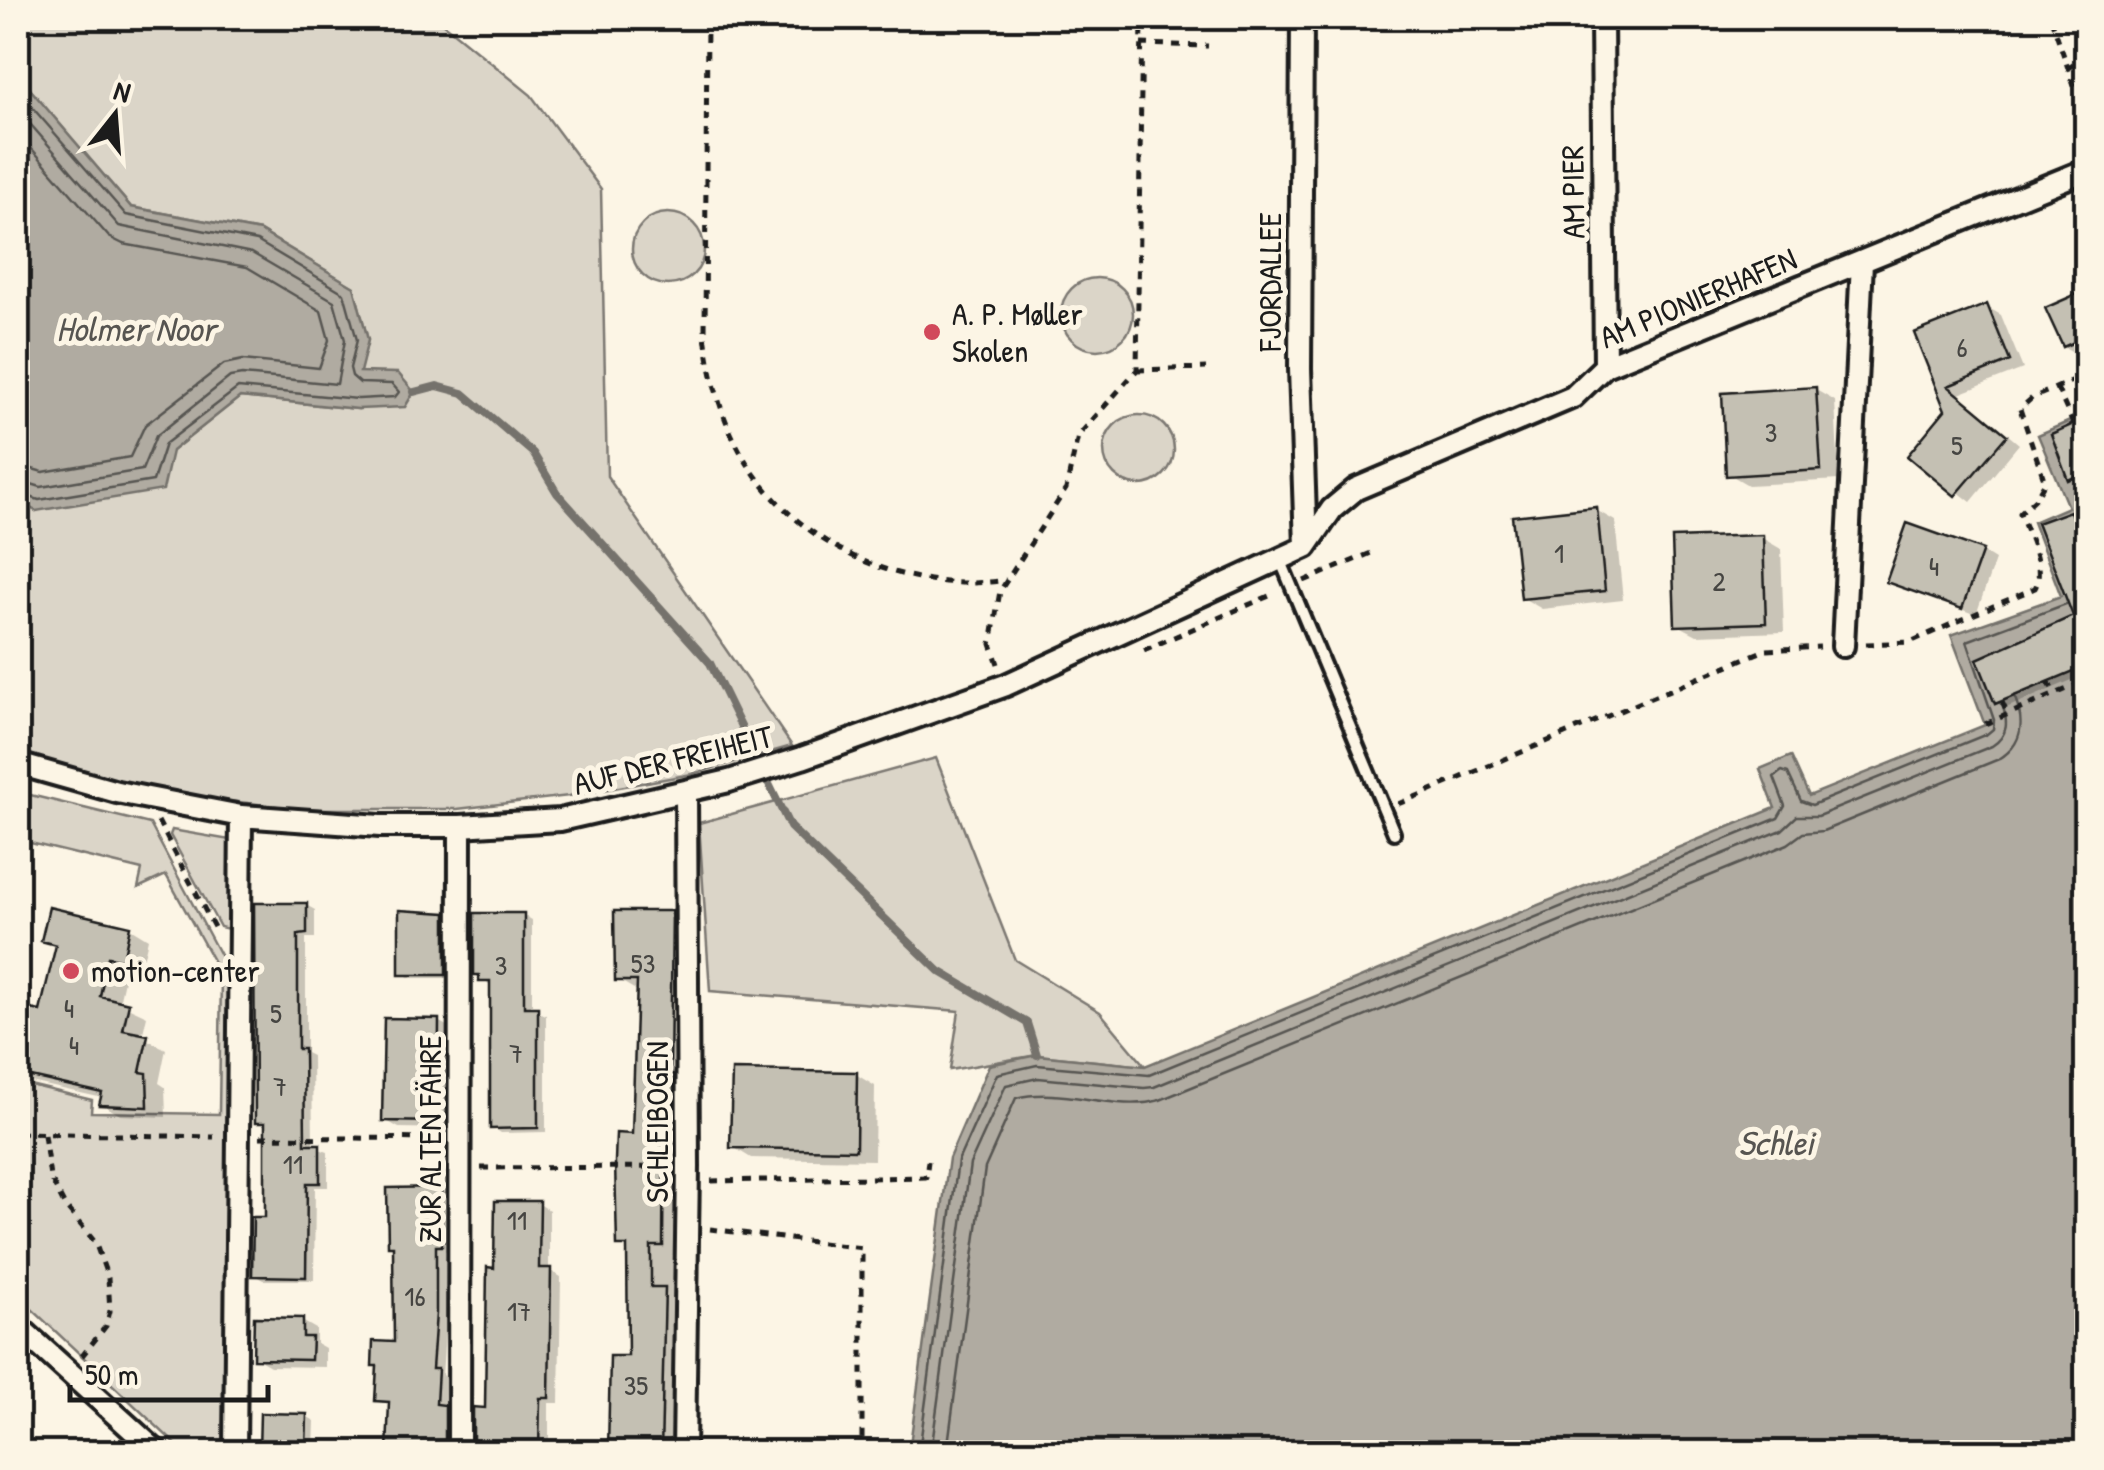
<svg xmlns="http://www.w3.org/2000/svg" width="2104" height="1470" font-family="'Patrick Hand',sans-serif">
<rect width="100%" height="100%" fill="#fcf5e5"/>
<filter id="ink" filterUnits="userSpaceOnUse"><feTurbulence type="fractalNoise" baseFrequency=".01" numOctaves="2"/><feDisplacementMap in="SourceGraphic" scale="20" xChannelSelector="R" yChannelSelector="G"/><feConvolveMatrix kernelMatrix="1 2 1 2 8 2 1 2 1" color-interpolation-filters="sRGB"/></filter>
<g filter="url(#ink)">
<path fill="#dbd5c8" stroke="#7c7872" stroke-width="2.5" d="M18,18H436L531,95L601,189L607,476L792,746L692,774L569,796L457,809H305L181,796L18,756V501L36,511L172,451L240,397L358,409L359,373L368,340L354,287L260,231L131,207L18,75Z
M632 249a36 36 0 1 1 72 0a36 36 0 1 1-72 0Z
M1061 314a36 36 0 1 1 72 0a36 36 0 1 1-72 0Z
M1104 450a35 35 0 1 1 70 0a35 35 0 1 1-70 0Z
M936,758L1015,960L1100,1012L1145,1066L1037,1055L950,1070L959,1011L710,991L699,823Z
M18,792L150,824L229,972V1128L232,1129L222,1452H184L18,1296V1082L92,1100L91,1112L219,1114L221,975L166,875L138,888L142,870L18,840Z
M172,830L230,840L228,929L220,927L170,835Z"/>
<path fill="#b0aba1" stroke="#75726c" stroke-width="2.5" d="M18,75L131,207L260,231L354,287L368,340L360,372L398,373L414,392L405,407L358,409L240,397L172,451L163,490L36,511L18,501Z
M2086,414V1452H909L949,1158L989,1065L1037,1055L1145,1066L1775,808L1760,769L1791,756L1809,796L1985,725L1951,635L2061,596L2033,522L2068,507L2038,435Z"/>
<path fill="#0003" d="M2086,291V354L2080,357L2066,349L2049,310Z
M1987,307L2001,315L2023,369L1959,394L2019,444L1971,502L1911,455L1948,410L1918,334Z
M1816,390L1835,401L1839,480L1748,485L1729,474Z
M2086,421V480L2079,483L2070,478L2054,436Z
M1596,510L1615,521L1623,600L1542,609L1523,598Z
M2070,513L2079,519L2086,539V674L2006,708L1997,703L2076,617Z
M1762,538L1781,549L1784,632L1697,635L1678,625Z
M1982,552L1995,560L1976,615L1889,581Z
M306,905L315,910V938H306V1053L312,1056L313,1147L328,1152V1187H315L314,1280H263L254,1275L268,1220L267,1127L258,1121L256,906Z
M671,914L694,927L685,1258H673V1294L688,1303L684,1452H611L613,1358L630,1359V1251L620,1245L635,1136L639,992L617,979Z
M445,915L454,920V978H410L402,973Z
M523,915L532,920V1010L546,1015V1132L501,1133L492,1127L490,985L476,973Z
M130,928L148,939L141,969L127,966L119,1003L147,1016L142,1037L166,1049L159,1083L165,1087L166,1117L120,1115L102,1104L103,1098L22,1080L18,1094V1008L42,1014L58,948L44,940Z
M438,1021L452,1029L451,1129L399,1128L385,1120Z
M857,1075L875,1086L874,1160L751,1158L733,1147Z
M441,1190L451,1196V1251H445L446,1320L442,1375L447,1378L446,1408L455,1413L456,1452H389L392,1406L378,1399L397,1345L395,1248L390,1245Z
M539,1204L549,1210V1270L561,1277L559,1403H549V1452H475V1409L487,1410L496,1270Z
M302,1321L316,1329V1343L325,1348V1367L270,1366L256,1358Z
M262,1415L306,1416L315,1421L314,1452H261Z"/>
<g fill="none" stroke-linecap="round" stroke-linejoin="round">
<path stroke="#575551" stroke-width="2.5" d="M18,91L126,215L257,241L344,293L357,340L350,368L352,376L360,383L392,384L399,392L395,397L358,399L238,388L165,444L153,481L39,500L18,493
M18,110L119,226L252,253L334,301L345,340L337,384L242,375L230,377L156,436L142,470L41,487L18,480
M18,133L109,237L123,244L247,267L321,311L329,340L319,368L243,360L224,364L145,425L130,457L43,472L18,465
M919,1452L958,1161L997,1074L1037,1065L1149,1075L1778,818L1785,806L1774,777L1782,771L1788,773L1801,801L1812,805L1987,734L1993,729L1994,720L1967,641L2066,604
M931,1452L970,1164L1006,1085L1038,1078L1144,1088L1154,1087L1782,830L1797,816H1818L1992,746C2009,735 2008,721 2002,704
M947,1452L985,1168L1016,1098C1063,1086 1116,1113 1160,1100L1788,844L1803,833L1823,831L1999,759C2023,744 2025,723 2015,698"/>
<path stroke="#75726c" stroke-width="8" d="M414,392L437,386L463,393L533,453L557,493L710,663L790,827L939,971L1027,1023L1037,1055"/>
</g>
<path fill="#c4c0b3" stroke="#1c1c1c" stroke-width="2.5" d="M2086,290V337L2063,347L2045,308Z
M1987,304L2010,361L1948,386L2007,435L1955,496L1907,456L1945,410L1914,333Z
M1816,387L1821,470L1726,476L1722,393Z
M2078,422L2086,441V472L2068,480L2051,434Z
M1597,507L1605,591L1521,599L1512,516Z
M2070,511L2086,554V666L1995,704L1977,659L2073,616L2037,523Z
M1907,523L1983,550L1962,609L1886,582Z
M1763,535L1766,623L1675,626L1672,538Z
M254,903H307V934L298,935V1049H304L305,1144H320V1183H307L306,1277L252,1276L253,1217H265V1123H255Z
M49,907L130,926L123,960L108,957L100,996L129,1003L123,1030L148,1035L140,1072L147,1073L148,1107L99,1105L102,1093L18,1074V1006L40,1011L56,945L41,941Z
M399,910L446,913V975H399Z
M614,911H672L670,1074H674V1108H664L663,1246H651V1287H665L661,1452H608L610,1356H628L627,1246H617L615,1162L616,1133L632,1134L637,981H615Z
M474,913H524V1007H538V1128L490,1129V981H479V975H474Z
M384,1018L439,1019L438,1122L382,1121Z
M732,1070L857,1072L856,1150L730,1148Z
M441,1187L442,1246H436V1313L432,1369H438L436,1404L445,1405V1452H387L389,1402L375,1401L377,1366H372L373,1341L394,1342L393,1246H388L387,1188Z
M495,1201H540L539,1268H551L549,1398H540L539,1452H473V1407L485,1408L487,1267L494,1268Z
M254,1317L303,1318V1337H312L311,1360L253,1359Z
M260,1413L307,1414L306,1452H259Z"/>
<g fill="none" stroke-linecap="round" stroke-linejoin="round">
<g stroke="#1c1c1c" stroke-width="18">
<path id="lane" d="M1280,559L1394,833"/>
</g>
<g stroke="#1c1c1c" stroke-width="28">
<path id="street" d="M1302,18L1300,369L1306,547
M1602,18L1605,366
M1843,646L1862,262
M18,764L117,792L241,816L380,826H460L560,820L729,781L802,758L1006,685L1306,547L1332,509L1356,489L1573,397L1605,366L2086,170
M18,1326L157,1452
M235,1452L241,816
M459,1452L460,826
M684,1452L688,1167L686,791"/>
</g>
<path stroke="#1c1c1c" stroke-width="5" stroke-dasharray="8 8" stroke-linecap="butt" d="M707,18L705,335C710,377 722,421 744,458C796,546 906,596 1006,580
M2051,18L2074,86L2086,111
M1141,44L1208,46
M2068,69L2086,54
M1137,370L1206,368
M2080,378L2086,394
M2057,388L2073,424
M1304,581L1376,551
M1866,644L1910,642L2035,588C2046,568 2027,534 2020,513L2035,499L2045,482L2020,409L2032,398L2086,375
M1144,650L1276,593
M998,664L991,644L1000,591L1066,489L1078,436L1137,370L1142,18
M2048,681L2055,695
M2002,702L2008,715
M1985,724L2086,681
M1398,804L1765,650L1820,647
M158,821L216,931
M18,1133L214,1137
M44,1135L50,1177L65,1206L95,1242L108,1278L110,1311L106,1326L82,1356
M260,1137L439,1139
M481,1168L665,1167
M711,1181L926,1177L928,1161
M710,1229L862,1248V1452"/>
<use href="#lane" stroke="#fcf5e5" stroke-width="10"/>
<use href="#street" stroke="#fcf5e5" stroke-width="20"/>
</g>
</g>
<g fill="#d1495b" stroke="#fcf5e5" stroke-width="4">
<circle cx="932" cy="332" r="10"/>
<circle cx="71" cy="971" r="10"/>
</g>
<g text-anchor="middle" stroke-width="10" stroke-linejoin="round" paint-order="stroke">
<g font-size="28" fill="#464542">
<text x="1962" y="357">6</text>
<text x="1771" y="442">3</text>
<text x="1957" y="455">5</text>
<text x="1559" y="563">1</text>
<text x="1934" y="576">4</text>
<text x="1719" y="591">2</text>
<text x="643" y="973">53</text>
<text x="501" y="975">3</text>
<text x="69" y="1018">4</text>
<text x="276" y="1023">5</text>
<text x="74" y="1055">4</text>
<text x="516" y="1063">7</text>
<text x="280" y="1096">7</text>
<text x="293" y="1174">11</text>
<text x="517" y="1230">11</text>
<text x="415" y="1306">16</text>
<text x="519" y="1321">17</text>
<text x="636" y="1395">35</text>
</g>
<g font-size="32" fill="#1c1c1c" stroke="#fcf5e5">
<text transform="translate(1573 192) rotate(-91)" y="11">AM PIER</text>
<text transform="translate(1270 282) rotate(-90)" y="11">FJORDALLEE</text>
<text transform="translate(1698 298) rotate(-23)" y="11">AM PIONIERHAFEN</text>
<text transform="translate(673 760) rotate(-14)" y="11">AUF DER FREIHEIT</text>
<text transform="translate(657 1122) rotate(-90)" y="11">SCHLEIBOGEN</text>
<text transform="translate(430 1139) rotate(-90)" y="11">ZUR ALTEN FÄHRE</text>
</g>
<g font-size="32" fill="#1c1c1c" stroke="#fcf5e5" text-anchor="start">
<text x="952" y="325">A. P. Møller<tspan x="952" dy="37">Skolen</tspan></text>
<text x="91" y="982">motion-center</text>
</g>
<g font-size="35" font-style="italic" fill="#575551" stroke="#fcf5e5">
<text x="136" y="341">Holmer Noor</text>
<text x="1776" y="1155">Schlei</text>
</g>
</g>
<rect width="2104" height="1470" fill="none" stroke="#fcf5e5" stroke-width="60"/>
<rect x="30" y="30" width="2044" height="1410" fill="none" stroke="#1c1c1c" stroke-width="4" filter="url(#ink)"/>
<g transform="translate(115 115) rotate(17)" stroke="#fcf5e5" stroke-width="8" paint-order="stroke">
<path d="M0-8L18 38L0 25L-18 38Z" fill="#1c1c1c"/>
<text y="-15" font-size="28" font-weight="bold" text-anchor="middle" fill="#1c1c1c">N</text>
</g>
<path d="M70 1385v15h198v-15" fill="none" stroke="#1c1c1c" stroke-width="5"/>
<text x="85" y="1385" font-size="30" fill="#1c1c1c" stroke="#fcf5e5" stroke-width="8" paint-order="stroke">50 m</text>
</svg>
